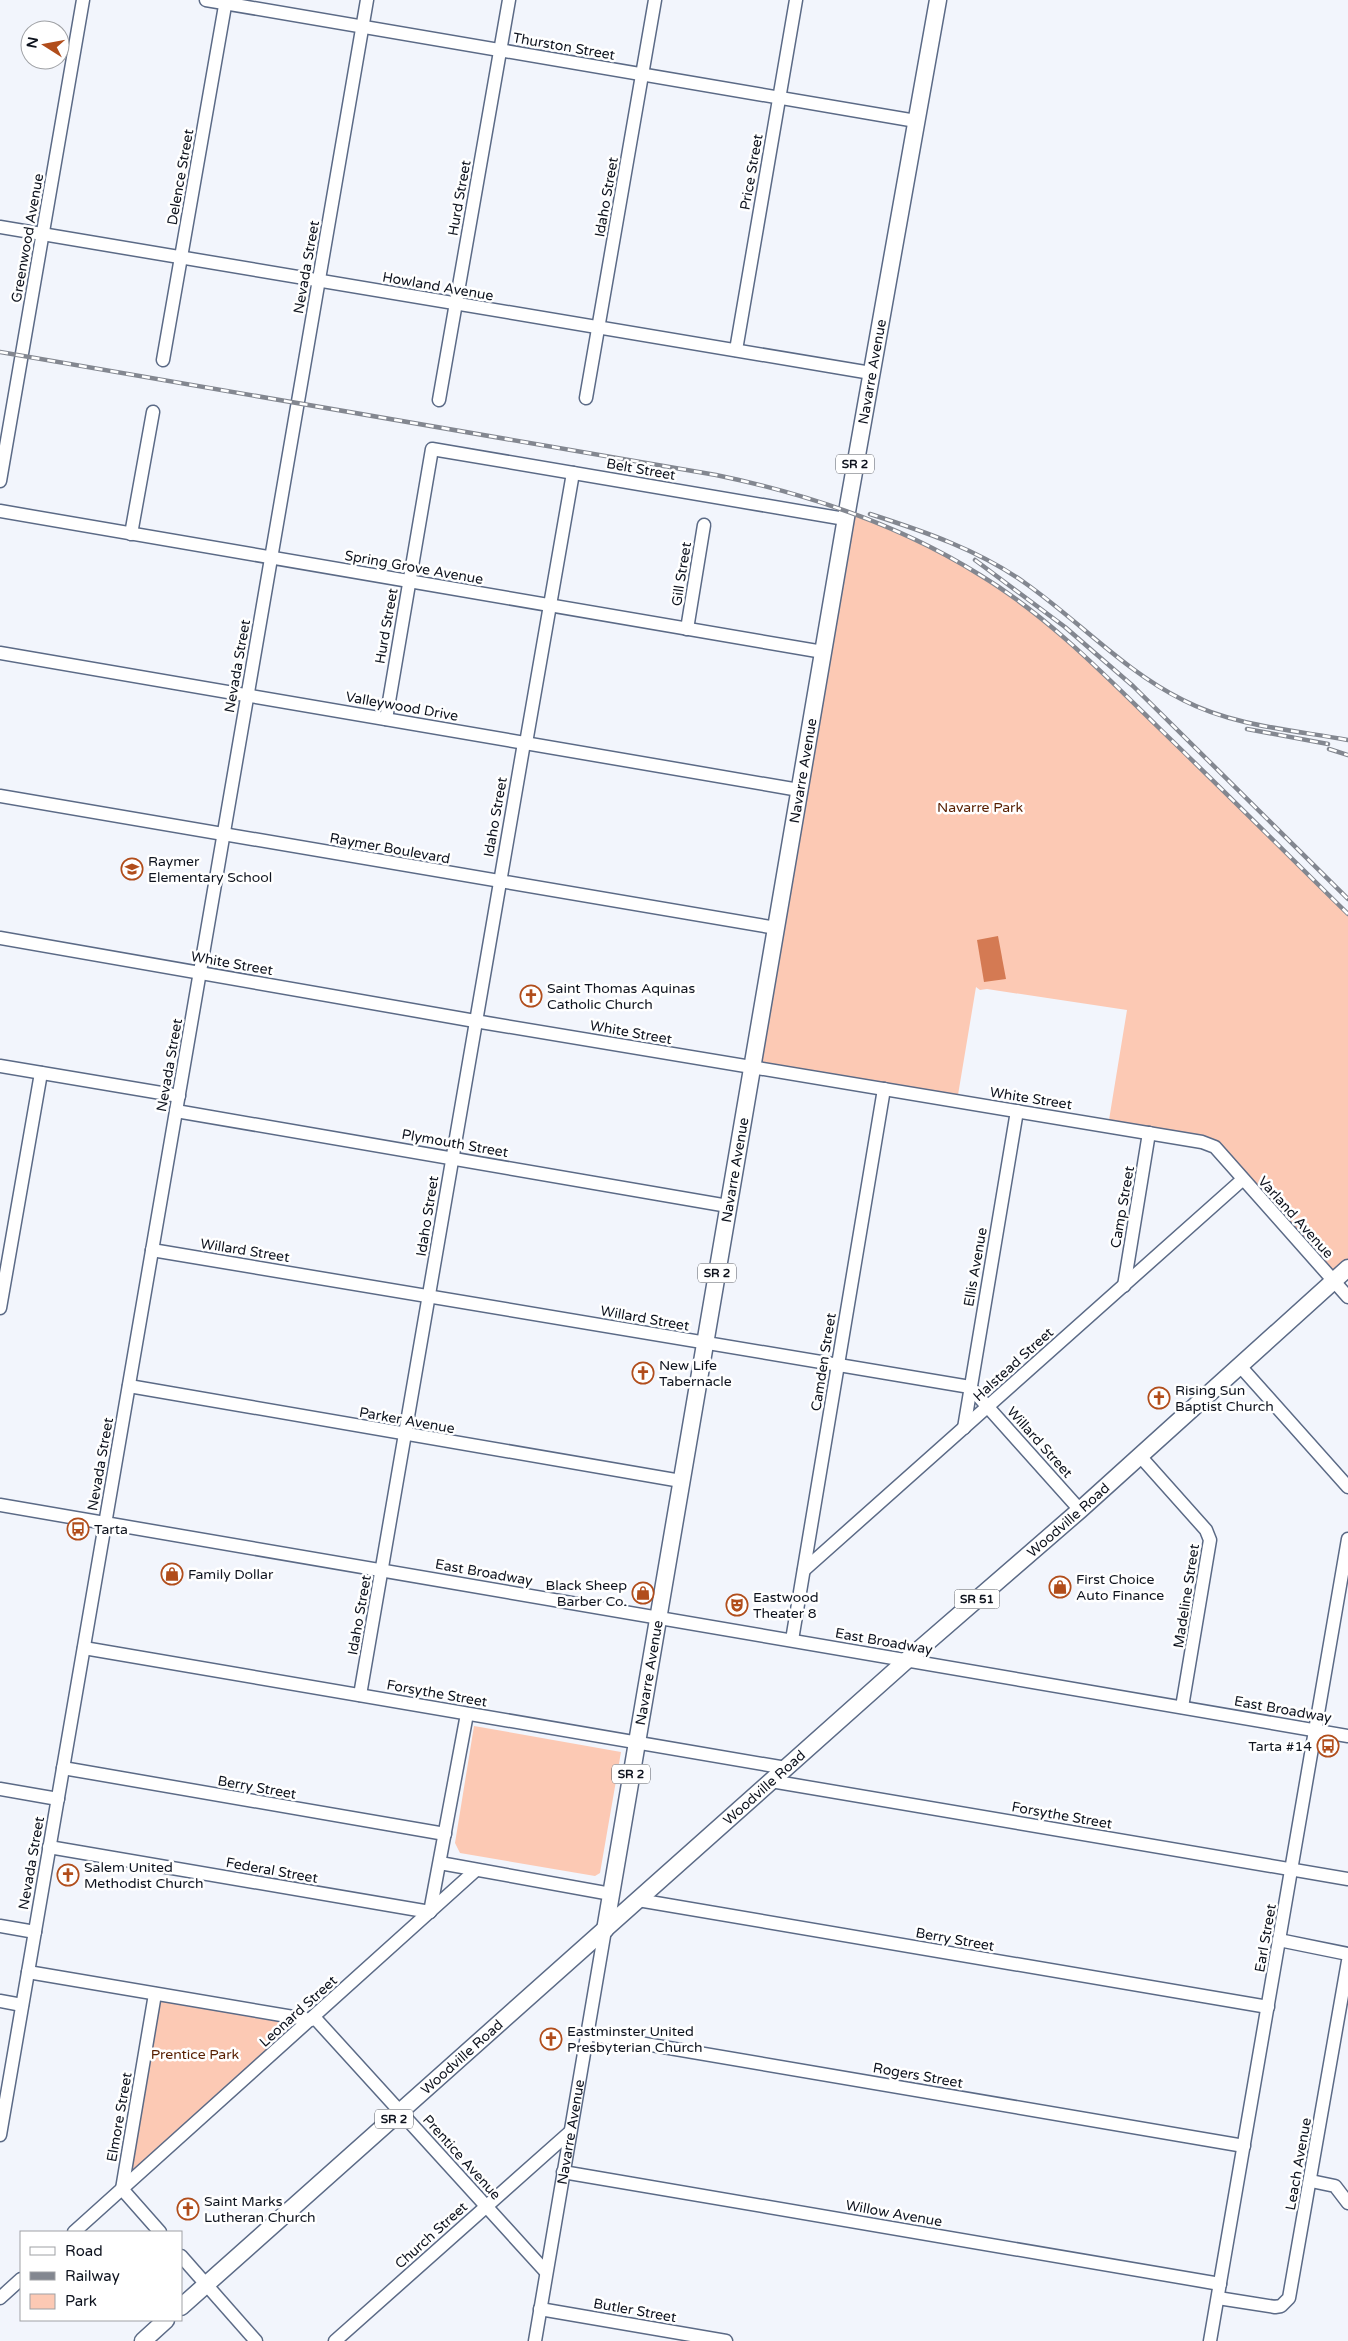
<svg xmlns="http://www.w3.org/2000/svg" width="1348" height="2341" font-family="'Varela Round',sans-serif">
<rect width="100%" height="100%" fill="#f2f5fc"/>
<path fill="#fcc9b4" d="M847,512C892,531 938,549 980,575C1045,615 1107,677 1161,730C1223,791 1286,853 1348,914V1268L1334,1281L1215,1147L1108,1126L1127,1010L987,989L980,990L976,987L957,1101L752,1067Z
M474,1726L621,1752L600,1873L595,1876L460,1853L455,1843Z
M158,2000L297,2023L128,2177Z"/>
<path fill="#d47a53" d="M998,936L1006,979L984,982L977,940Z"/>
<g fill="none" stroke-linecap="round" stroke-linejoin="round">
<g stroke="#5b6a86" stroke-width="15">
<g id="minor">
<path d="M206,0L916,121"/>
<path d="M0,227L871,373"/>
<path d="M736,350L796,0"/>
<path d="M163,360L226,0"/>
<path d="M586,398L655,0"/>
<path d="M439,400L509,0"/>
<path d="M0,481L83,0"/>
<path d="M0,511L823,652"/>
<path d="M131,534L153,412"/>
<path d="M687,629L704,525"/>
<path d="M0,653L799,790"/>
<path d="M386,719L432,449L845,519"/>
<path d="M526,743L573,473"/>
<path d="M0,796L776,928"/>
<path d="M0,938L475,1021L1202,1142L1215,1147L1348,1297"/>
<path d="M0,1066L179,1096"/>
<path d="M176,1111L728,1206"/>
<path d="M152,1250L970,1387L1080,1510"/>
<path d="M1124,1286L1149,1133"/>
<path d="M0,1308L41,1073"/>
<path d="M1240,1366L1348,1487"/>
<path d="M129,1386L681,1481"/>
<path d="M964,1428L1017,1111"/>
<path d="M1140,1456L1206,1530L1210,1540L1182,1707"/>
<path d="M0,1505L1348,1736"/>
<path d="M804,1570L1242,1180"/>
<path d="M792,1640L884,1089"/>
<path d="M84,1648L786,1768"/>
<path d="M360,1695L524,743"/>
<path d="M63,1768L445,1834"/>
<path d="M771,1781L1348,1879"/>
<path d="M0,1789L58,1799"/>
<path d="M49,1847L430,1912"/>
<path d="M440,1863L611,1894"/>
<path d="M638,1900L1268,2007"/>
<path d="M430,1912L467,1714"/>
<path d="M0,1926L35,1932"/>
<path d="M1279,1940L1348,1954"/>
<path d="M28,1972L311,2020"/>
<path d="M155,1994L122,2189L160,2232"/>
<path d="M0,2001L22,2005"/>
<path d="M314,2017L546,2272"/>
<path d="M587,2034L1244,2146"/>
<path d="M0,2135L367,0"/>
<path d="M563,2172L1220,2284"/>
<path d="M1311,2181L1335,2186L1348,2203"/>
<path d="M74,2232L476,1870"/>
<path d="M181,2256L256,2341"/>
<path d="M0,2298L21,2279"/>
<path d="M1218,2298L1275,2307L1281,2306L1289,2298L1348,1961"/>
<path d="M540,2309L726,2341"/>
<path d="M335,2341L570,2132"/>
<path id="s1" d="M535,2341L605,1930"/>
<path d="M1210,2341L1348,1539"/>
</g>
</g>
<g stroke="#5b6a86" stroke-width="19">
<g id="major">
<path id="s2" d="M605,1930L848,506L938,0"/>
<path id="s3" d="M181,2307L907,1660L1080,1510L1348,1268"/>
<path d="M143,2341L166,2320"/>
</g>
</g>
<use href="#minor" stroke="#fff" stroke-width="12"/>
<use href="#major" stroke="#fff" stroke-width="16"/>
<g stroke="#838790" stroke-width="4.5">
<path id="rail" d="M0,352L716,475C808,494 900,525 980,575C1046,615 1102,672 1157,726C1221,788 1284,851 1348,914
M870,514C923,531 979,550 1025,583C1078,620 1124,671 1183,700C1233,726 1293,730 1348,740
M975,560L1065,627L1133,686L1348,899
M1247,729L1328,744
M1329,749L1348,755"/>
</g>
<use href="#rail" stroke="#fff" stroke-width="2.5" stroke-dasharray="8" stroke-linecap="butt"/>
</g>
<defs>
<g id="school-ring" transform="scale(1.125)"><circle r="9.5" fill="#fff" stroke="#b14d1b" stroke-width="1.5"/><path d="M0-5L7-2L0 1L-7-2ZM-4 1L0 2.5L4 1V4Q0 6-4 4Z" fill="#b14d1b"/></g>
<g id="church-ring" transform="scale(1.125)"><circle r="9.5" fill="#fff" stroke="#b14d1b" stroke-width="1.5"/><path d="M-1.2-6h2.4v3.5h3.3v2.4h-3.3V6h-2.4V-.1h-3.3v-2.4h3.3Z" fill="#b14d1b"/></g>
<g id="bus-ring" transform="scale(1.125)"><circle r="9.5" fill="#fff" stroke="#b14d1b" stroke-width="1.5"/><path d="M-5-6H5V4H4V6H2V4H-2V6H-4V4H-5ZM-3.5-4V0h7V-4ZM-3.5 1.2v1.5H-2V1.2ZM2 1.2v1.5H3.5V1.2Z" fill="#b14d1b"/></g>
<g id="shop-ring" transform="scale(1.125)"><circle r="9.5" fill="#fff" stroke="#b14d1b" stroke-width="1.5"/><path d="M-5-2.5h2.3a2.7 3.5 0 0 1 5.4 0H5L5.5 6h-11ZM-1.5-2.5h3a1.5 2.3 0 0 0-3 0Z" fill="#b14d1b"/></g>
<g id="theatre-ring" transform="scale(1.125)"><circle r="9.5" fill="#fff" stroke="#b14d1b" stroke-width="1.5"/><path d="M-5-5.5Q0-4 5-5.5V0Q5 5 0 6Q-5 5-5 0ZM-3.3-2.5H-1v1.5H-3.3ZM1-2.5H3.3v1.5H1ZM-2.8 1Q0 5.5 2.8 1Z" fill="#b14d1b"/></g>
</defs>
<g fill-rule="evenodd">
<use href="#school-ring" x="132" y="869"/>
<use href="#church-ring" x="531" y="996"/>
<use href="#church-ring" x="643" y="1373"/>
<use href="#church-ring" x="1159" y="1398"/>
<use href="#bus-ring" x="78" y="1529"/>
<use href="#shop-ring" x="172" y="1574"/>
<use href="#shop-ring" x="1060" y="1587"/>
<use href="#shop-ring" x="643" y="1593"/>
<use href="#theatre-ring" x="737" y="1605"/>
<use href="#bus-ring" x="1328" y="1746"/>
<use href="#church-ring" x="68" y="1875"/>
<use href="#church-ring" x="551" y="2039"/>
<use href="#church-ring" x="188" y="2209"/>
</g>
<g text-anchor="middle" stroke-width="5" stroke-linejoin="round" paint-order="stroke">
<g fill="#fff" stroke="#565a62" stroke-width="1">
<rect x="836" y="454.5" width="38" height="19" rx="4"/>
<rect x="698" y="1263.5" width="38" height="19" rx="4"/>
<rect x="954.5" y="1589.5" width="45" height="19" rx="4"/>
<rect x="612" y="1764.5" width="38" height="19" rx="4"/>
<rect x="375" y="2109.5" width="38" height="19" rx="4"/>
</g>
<g font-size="12" font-weight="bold" fill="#0e131e">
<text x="855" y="468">SR 2</text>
<text x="717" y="1277">SR 2</text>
<text x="977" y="1603">SR 51</text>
<text x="631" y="1778">SR 2</text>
<text x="394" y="2123">SR 2</text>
</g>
<g font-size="14" fill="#0e131e" stroke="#fff">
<text transform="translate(564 46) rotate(10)" y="5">Thurston Street</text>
<text transform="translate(751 172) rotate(-80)" y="5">Price Street</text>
<text transform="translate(180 177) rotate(-80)" y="5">Delence Street</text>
<text transform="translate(606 197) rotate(-80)" y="5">Idaho Street</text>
<text transform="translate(459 198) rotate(-80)" y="5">Hurd Street</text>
<text transform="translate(27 238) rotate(-80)" y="5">Greenwood Avenue</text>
<text transform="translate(306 267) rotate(-80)" y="5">Nevada Street</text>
<text transform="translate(438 286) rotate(10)" y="5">Howland Avenue</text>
<text dy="5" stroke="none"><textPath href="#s2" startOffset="1581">Navarre Avenue</textPath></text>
<text transform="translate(641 469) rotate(10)" y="5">Belt Street</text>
<text transform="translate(414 567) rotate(10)" y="5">Spring Grove Avenue</text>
<text transform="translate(681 574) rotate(-81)" y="5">Gill Street</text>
<text transform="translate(386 626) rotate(-80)" y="5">Hurd Street</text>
<text transform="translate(237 666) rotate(-80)" y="5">Nevada Street</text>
<text transform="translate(402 706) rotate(10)" y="5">Valleywood Drive</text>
<text dy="5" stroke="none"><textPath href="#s2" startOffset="1176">Navarre Avenue</textPath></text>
<text transform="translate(495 817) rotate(-80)" y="5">Idaho Street</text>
<text transform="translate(390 848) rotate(10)" y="5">Raymer Boulevard</text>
<text transform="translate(232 963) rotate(10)" y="5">White Street</text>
<text transform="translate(631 1032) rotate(10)" y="5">White Street</text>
<text transform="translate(169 1065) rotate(-80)" y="5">Nevada Street</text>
<text transform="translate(1031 1098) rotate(9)" y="5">White Street</text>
<text transform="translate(455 1143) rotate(10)" y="5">Plymouth Street</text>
<text dy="5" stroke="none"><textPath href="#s2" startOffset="771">Navarre Avenue</textPath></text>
<text transform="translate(1122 1207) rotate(-80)" y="5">Camp Street</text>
<text transform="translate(427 1216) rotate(-81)" y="5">Idaho Street</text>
<text transform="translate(1296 1217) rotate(48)" y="5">Varland Avenue</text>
<text transform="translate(245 1250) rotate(9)" y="5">Willard Street</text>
<text transform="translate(975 1267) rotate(-80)" y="5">Ellis Avenue</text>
<text transform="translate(645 1318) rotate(10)" y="5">Willard Street</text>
<text transform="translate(823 1362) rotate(-81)" y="5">Camden Street</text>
<text transform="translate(1013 1364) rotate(-42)" y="5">Halstead Street</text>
<text transform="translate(407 1420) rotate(10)" y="5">Parker Avenue</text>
<text transform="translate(1040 1442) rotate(48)" y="5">Willard Street</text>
<text transform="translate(100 1464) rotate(-80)" y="5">Nevada Street</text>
<text dy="5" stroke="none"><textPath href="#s3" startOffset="1186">Woodville Road</textPath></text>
<text transform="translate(484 1572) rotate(10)" y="5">East Broadway</text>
<text transform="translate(1186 1596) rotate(-81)" y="5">Madeline Street</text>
<text transform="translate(359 1615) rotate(-80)" y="5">Idaho Street</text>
<text transform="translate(884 1641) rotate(10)" y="5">East Broadway</text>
<text dy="5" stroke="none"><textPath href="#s2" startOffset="261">Navarre Avenue</textPath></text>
<text transform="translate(437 1693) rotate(10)" y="5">Forsythe Street</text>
<text transform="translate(1283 1709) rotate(10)" y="5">East Broadway</text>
<text transform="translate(257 1787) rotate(10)" y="5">Berry Street</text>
<text dy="5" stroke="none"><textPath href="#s3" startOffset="781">Woodville Road</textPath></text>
<text transform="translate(1062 1815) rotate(10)" y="5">Forsythe Street</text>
<text transform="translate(31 1863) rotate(-80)" y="5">Nevada Street</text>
<text transform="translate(272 1870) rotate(10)" y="5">Federal Street</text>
<text transform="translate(1265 1938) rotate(-80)" y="5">Earl Street</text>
<text transform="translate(955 1939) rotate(10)" y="5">Berry Street</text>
<text transform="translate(298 2011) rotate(-42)" y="5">Leonard Street</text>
<text dy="5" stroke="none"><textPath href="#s3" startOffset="376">Woodville Road</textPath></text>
<text transform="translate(918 2075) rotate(10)" y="5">Rogers Street</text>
<text transform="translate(119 2117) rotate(-80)" y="5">Elmore Street</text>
<text dy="5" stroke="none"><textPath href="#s1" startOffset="212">Navarre Avenue</textPath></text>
<text transform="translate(462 2157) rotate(48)" y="5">Prentice Avenue</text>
<text transform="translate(1298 2164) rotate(-80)" y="5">Leach Avenue</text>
<text transform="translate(894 2213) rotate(10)" y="5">Willow Avenue</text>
<text transform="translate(431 2235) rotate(-42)" y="5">Church Street</text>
<text transform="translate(635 2310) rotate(10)" y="5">Butler Street</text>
</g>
<g font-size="14" fill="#571e01" stroke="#fff">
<text x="980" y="812">Navarre Park</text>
<text x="195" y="2059">Prentice Park</text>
</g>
<g font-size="14" fill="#0e131e" stroke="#fff" text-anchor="start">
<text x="148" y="866">Raymer<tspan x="148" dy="16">Elementary School</tspan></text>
<text x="547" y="993">Saint Thomas Aquinas<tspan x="547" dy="16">Catholic Church</tspan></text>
<text x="659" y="1370">New Life<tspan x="659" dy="16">Tabernacle</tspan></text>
<text x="1175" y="1395">Rising Sun<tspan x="1175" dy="16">Baptist Church</tspan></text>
<text x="94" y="1534">Tarta</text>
<text x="188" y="1579">Family Dollar</text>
<text x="1076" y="1584">First Choice<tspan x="1076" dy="16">Auto Finance</tspan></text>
<text x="627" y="1590" text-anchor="end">Black Sheep<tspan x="627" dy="16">Barber Co.</tspan></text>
<text x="753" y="1602">Eastwood<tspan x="753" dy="16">Theater 8</tspan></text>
<text x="1312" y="1751" text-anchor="end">Tarta #14</text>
<text x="84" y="1872">Salem United<tspan x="84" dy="16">Methodist Church</tspan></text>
<text x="567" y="2036">Eastminster United<tspan x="567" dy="16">Presbyterian Church</tspan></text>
<text x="204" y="2206">Saint Marks<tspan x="204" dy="16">Lutheran Church</tspan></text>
</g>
</g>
<rect x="20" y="2231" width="162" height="90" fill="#ffffff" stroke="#9fa1a5"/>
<rect x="30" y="2247" width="25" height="8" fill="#ffffff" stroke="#9fa1a5"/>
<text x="65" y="2256" font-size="15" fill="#0e131e">Road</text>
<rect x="30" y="2272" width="25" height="8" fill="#838790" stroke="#9fa1a5"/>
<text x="65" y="2281" font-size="15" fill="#0e131e">Railway</text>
<rect x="30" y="2294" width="25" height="15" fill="#fcc9b4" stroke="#9fa1a5"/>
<text x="65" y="2306" font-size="15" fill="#0e131e">Park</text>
<g transform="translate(45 45) rotate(281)"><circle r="24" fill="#ffffff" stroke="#9fa1a5"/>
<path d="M0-4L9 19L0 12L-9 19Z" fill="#b14d1b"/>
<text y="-8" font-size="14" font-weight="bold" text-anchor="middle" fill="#0e131e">N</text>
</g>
</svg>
